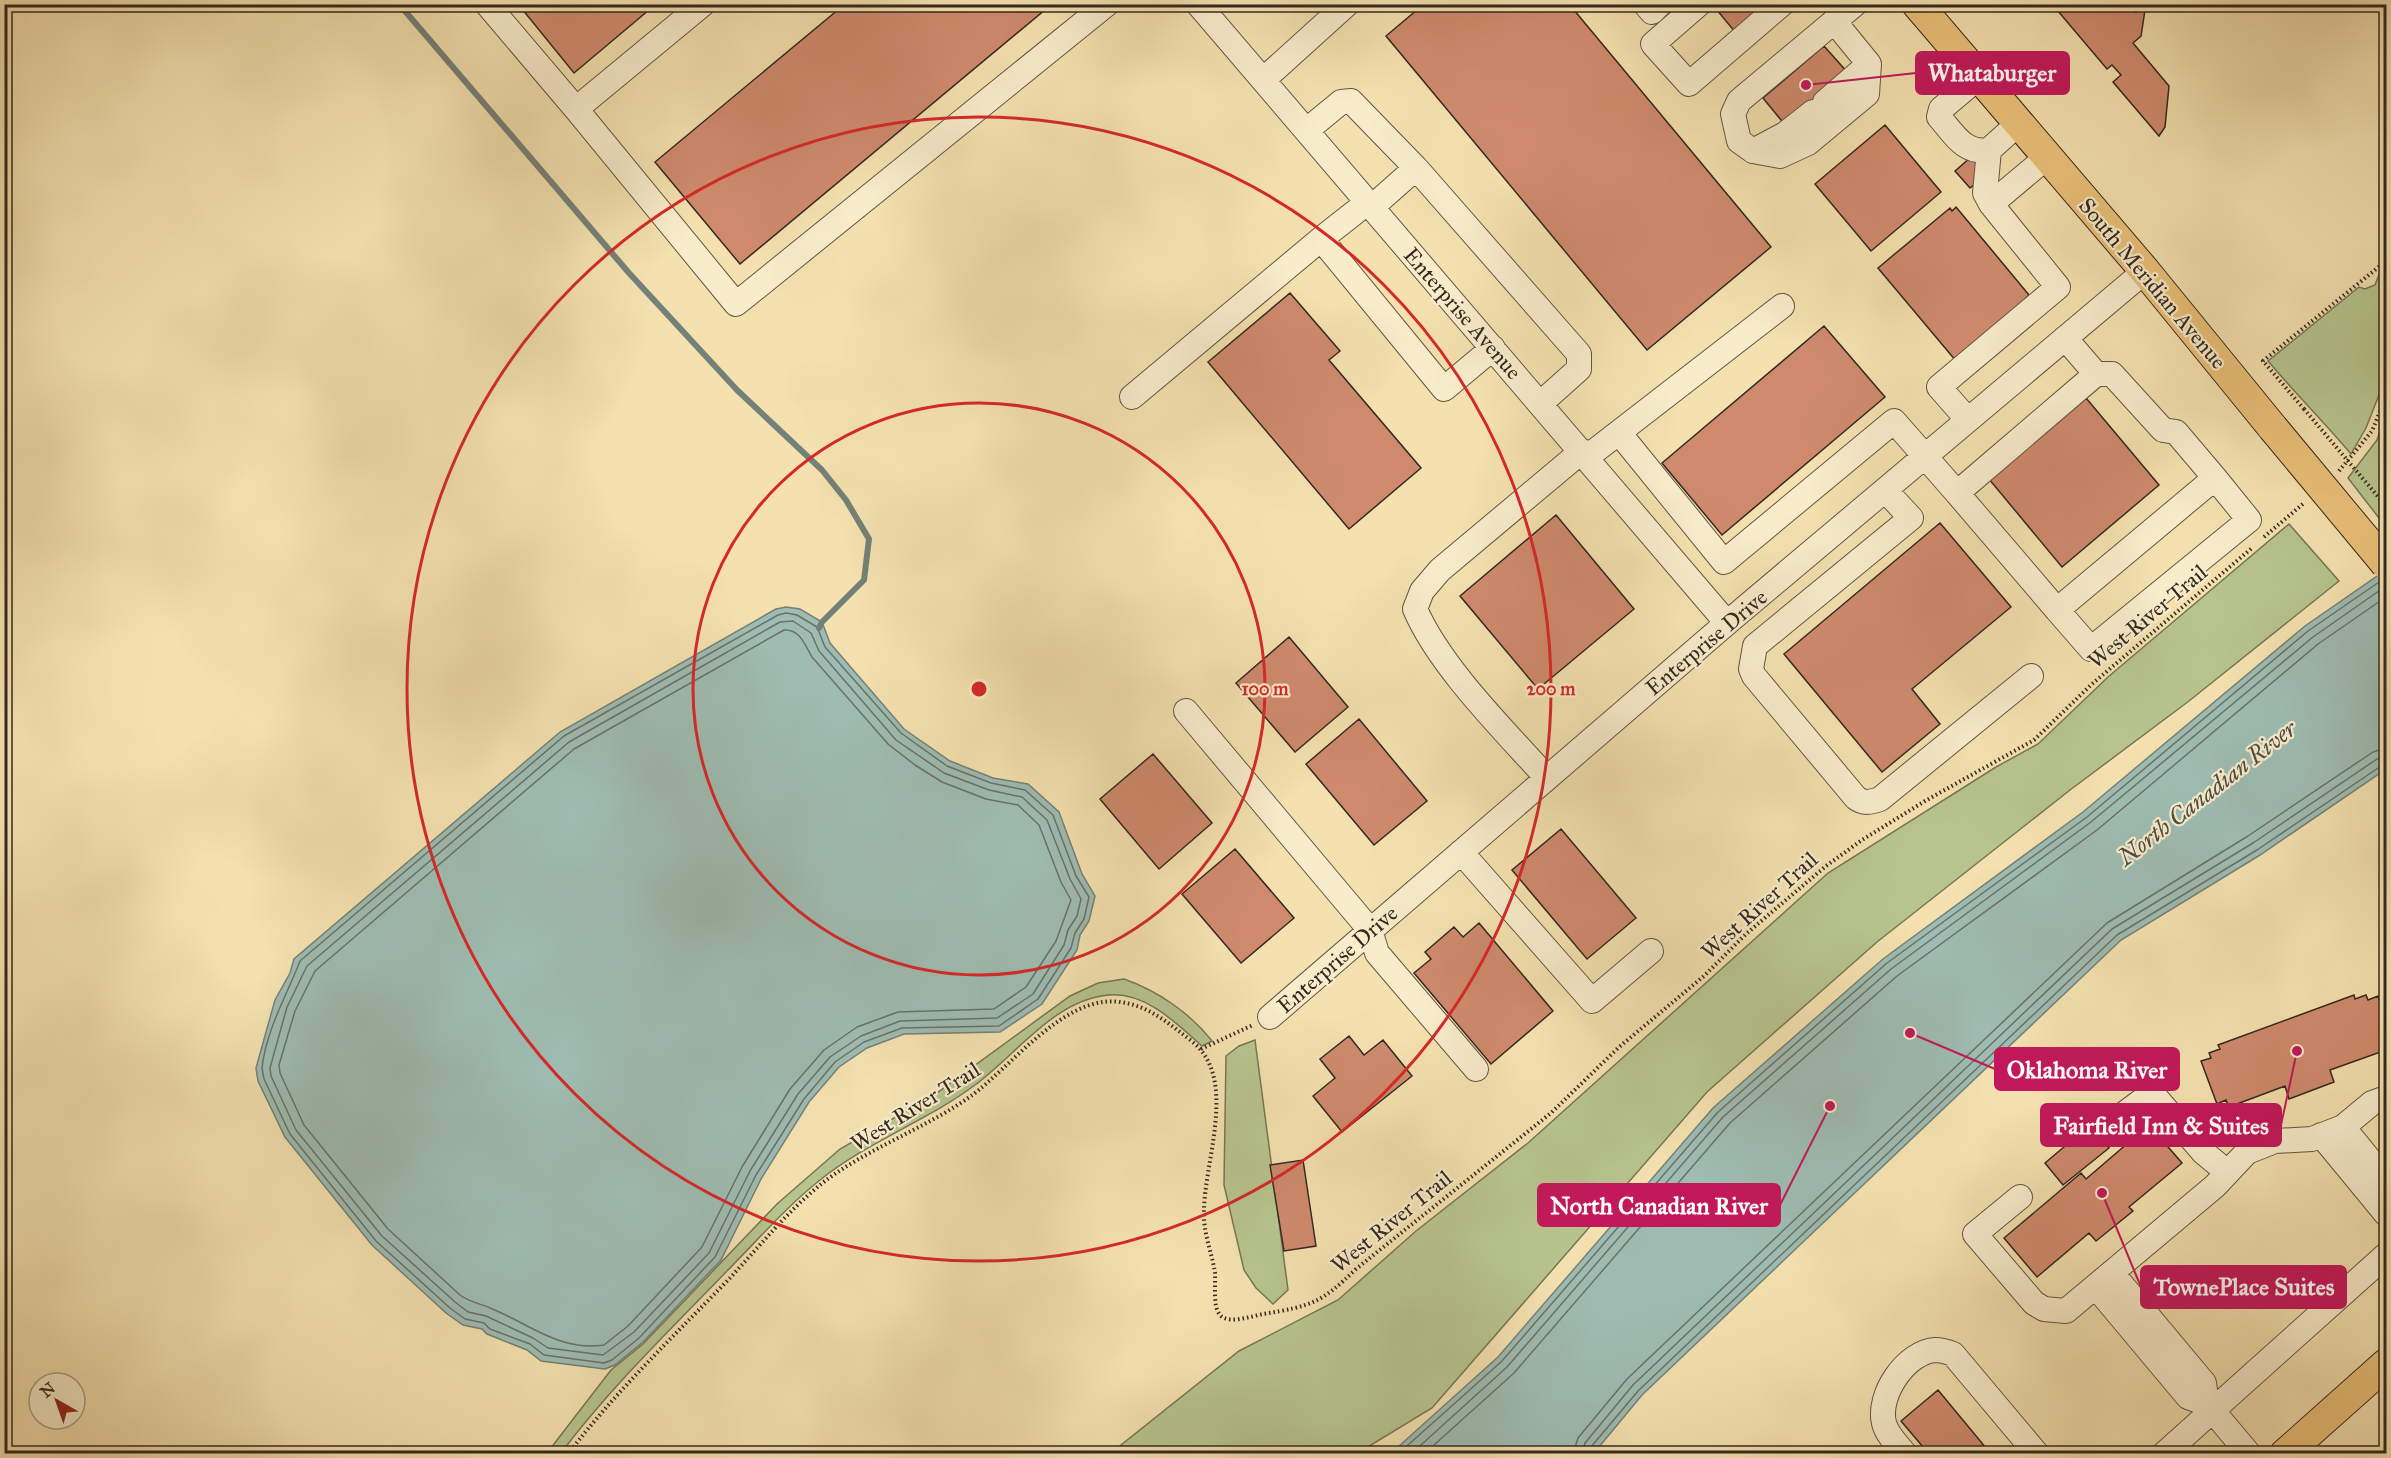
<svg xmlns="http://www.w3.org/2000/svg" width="2391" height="1458" font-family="'IM FELL Great Primer',serif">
<rect width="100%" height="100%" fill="#f4e1af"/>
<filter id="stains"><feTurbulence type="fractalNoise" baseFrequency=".00333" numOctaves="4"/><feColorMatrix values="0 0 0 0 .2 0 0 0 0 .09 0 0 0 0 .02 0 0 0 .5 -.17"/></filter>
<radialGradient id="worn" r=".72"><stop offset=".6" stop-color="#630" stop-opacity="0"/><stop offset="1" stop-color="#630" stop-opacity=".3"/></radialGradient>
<path fill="#b7c48e" stroke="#767657" stroke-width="1.5" d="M2386,268V377L2366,428L2351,454C2323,421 2295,393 2268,361L2359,287L2365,289L2375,285L2380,272Z
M2386,413V527L2348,478L2377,440Z
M2289,524L2339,581L2189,701L2070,790L1877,942L1707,1092L1432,1408L1358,1453H1111L1239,1351L1338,1300L1416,1231L1528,1143L1828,873L1996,767L2038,744L2108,677Z
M1124,979C1158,991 1190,1013 1212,1041L1202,1046C1176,1023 1146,992 1109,995C1055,999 1016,1055 975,1085C927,1121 867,1142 820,1180C786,1207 757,1241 726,1272C669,1331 610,1388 561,1453H547L611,1370L643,1344L777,1204L840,1149L934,1095L1070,996L1098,983Z
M1255,1040L1288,1290L1273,1304L1256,1288L1244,1270L1224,1185L1226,1056L1239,1046Z"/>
<path fill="#9ebcb2" stroke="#748178" stroke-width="1.5" d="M2386,570V769L2260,855L2121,940L1642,1395L1594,1453L1385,1454L1398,1447L1498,1357L1713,1108L1883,959L2083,812L2305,626Z
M786,607L800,609L822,622L830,643L904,729L950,761L993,778L1028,784L1059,812L1082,874L1095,896L1089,921L1080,935L1077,950L1042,1004L1000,1032L904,1034L867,1048L839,1067L809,1102L761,1179L721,1260L643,1342L615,1365L605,1369L541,1361L527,1350L487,1334L482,1329L463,1325L446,1313L372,1245L285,1137L258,1081L256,1068L275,1000L290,973L294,959L560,732L776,609Z"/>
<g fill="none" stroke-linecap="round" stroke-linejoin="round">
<path stroke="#697269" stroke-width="1.5" d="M786,613L797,615L817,627L825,647L901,733L947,766L991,783L1025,790L1053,815L1076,876L1089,897L1084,919L1075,933L1071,948L1038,999L999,1026L902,1028L864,1042L835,1062L804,1099L756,1175L715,1257L639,1338L612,1360L604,1363L544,1355L530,1344L490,1329L484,1323L465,1319L450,1308L376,1241L290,1134L264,1079L262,1068C266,1030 287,995 300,961L564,736L778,615Z
M793,621L811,633L819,651L896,740L944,773L989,790L1022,797L1047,820L1070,879L1081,899L1077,916L1068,930L1064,945L1033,994L997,1018L900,1021L861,1036L830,1057L798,1094L750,1171L709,1253L634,1332L603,1355L548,1348L533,1338L486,1316L468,1312L455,1302L382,1236L296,1130L271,1076L270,1068L287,1007L307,966L569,742L780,622Z
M784,630C800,629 805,645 812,657L888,744L915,765L942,782L986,799L1018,805L1039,825L1061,882L1071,900L1056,941L1026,987L994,1009L898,1012L857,1027L824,1050L790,1089L742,1167L702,1247L628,1326L604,1345C560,1352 528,1323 490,1308C479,1303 471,1303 460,1295L388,1229L304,1125L280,1073L279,1065L295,1011L315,971L574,749Z
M1398,1454L1502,1361L1718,1112L1887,963L2087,817L2308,631L2382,580
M1411,1454L1507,1367L1723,1117L1891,969L2091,822L2313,637L2386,586
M1424,1454L1514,1373L1730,1123L1897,976L2097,830L2318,644L2386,597
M1573,1454L1578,1438L1627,1379L2107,923L2248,836L2373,752L2386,748
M1582,1454L1585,1443L1633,1385L2112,929L2253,843L2377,759L2386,757
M1590,1454L1591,1447L1638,1391L2117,935L2257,850L2381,766L2386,765"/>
<path stroke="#748178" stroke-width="6" d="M399,4L629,273L737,390L822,470L846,500L869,539L864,580L822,622L819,628"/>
</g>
<path fill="#cf8a6e" stroke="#342820" stroke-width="1.5" d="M518,4H656L574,73Z
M845,4H1052L740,264L655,162Z
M1424,4H1569L1771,247L1647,350L1386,36Z
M1768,4L1735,32L1717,10L1723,4Z
M2052,4H2135V12L2145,10L2141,36L2133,43L2169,86L2165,127L2159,136L2113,82L2121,75L2112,65L2107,69Z
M1824,46L1848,73L1786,126L1763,98Z
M1885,125L1941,192L1871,251L1815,184Z
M1971,157L1986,175L1970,188L1955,171Z
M1956,207L2029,295L2026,298L2028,301L1956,361L1878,268L1950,208L1952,211Z
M1290,293L1340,351L1329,360L1421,468L1349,529L1208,362Z
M1824,326L1885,397L1722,535L1662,463Z
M2086,398L2159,485L2062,567L1989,479Z
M1556,515L1634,609L1538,689L1460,596Z
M1940,523L2011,607L1912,689L1940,724L1882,772L1784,654Z
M1289,637L1348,707L1295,752L1236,683Z
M1359,719L1427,801L1374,845L1306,764Z
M1153,754L1212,823L1159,869L1100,799Z
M1561,829L1636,918L1587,959L1512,870Z
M1235,849L1294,918L1241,963L1182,894Z
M1479,923L1553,1011L1491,1064L1414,973L1431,959L1425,952L1454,927L1463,937Z
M2354,995L2355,999L2366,995L2368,1000L2378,996L2386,1021V1041L2383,1042L2386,1050L2330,1070L2334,1082L2289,1099L2285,1086L2229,1107L2226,1100L2217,1104L2201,1061L2211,1058L2209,1053L2220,1049L2218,1045Z
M1349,1036L1364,1055L1383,1040L1412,1076L1342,1132L1313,1096L1335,1078L1320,1059Z
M2090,1125L2109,1148L2063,1185L2045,1163Z
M2149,1125L2182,1163L2129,1207L2133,1211L2096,1241L2089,1233L2037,1277L2004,1238L2081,1173L2086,1179Z
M1303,1160L1316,1246L1284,1251L1270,1165Z
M1938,1390L1991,1454H1929L1901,1421Z"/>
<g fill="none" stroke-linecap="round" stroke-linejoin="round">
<g stroke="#645644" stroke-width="26">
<path id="minor" d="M487,4L576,109L703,4
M1198,4L1727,623
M1645,4L1652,12L1660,4
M1699,4L1653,44L1689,84L1782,4
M1834,21L1869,64L1867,94L1808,143L1780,156L1753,151L1739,141L1733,114L1739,101L1855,4
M1979,77L1941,109L1939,117C1954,134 1964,154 1989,150
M1263,80L1347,4
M1825,102L1869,64
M576,109L736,304L1107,4
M1307,130L1341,102L1351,101L1416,168
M1753,151L1785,134L1813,112
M1368,202L1321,239L1444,389L1493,348
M1991,204L1985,193L1989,150L2019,123
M1372,207L1416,168L1579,354V369L1541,403
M1132,397L1321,239
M1968,420L1939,387L2058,287L1991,204L2047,157
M1620,434L1724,562L1894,421L1957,493L2096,374L2065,338
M1587,457L1782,306
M1885,490L1911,518L1755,646L1751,669L1754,676L1856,798C1864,804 1871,802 1880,799L2031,676
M1957,493L2057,610L2215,478L2176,432L2163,430L2112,374H2096
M2057,610L2091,649L2249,520L2215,478
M1186,711L1370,930L1377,953L1476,1069
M1547,778C1504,730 1440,667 1415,609L1422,591L1440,570L1582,451
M1461,852L1592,1001L1651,951
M1270,1017L1727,623L2145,271
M2116,1120L2152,1093L2203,1152L2227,1172
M2343,1127L2386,1180
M2321,1135L2386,1214
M2020,1197L1975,1234L2034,1303L2044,1309L2066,1311L2215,1186L2247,1152L2275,1141L2312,1139L2343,1127L2372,1103L2386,1098
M2112,1273L2204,1383L2207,1404
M2096,1287L2188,1397L2207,1404L2249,1454
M1905,1454C1897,1444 1887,1435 1884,1423C1877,1395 1906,1352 1935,1350C1941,1350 1948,1352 1953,1354L2037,1454
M2164,1454L2386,1255"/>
</g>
<g stroke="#342820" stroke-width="32">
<path id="major" d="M1917,4L2145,271L2273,428
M2285,1454L2386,1364"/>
</g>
<path stroke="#342820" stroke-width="4" stroke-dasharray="1.5 3" stroke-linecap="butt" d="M2304,409L2263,361L2386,261
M2339,471L2372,431L2386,397
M2264,537L2304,503
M1201,1049L1253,1025
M568,1454C616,1391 674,1336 729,1279C760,1246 789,1209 825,1181C869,1148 926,1128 971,1096C1011,1067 1065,994 1120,1002C1144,1005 1162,1018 1180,1032C1186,1037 1194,1042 1199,1048C1235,1087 1204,1164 1204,1212C1203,1232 1212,1253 1215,1273C1216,1284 1212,1308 1221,1316C1230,1324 1252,1316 1263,1314C1312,1306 1321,1303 1356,1269L1551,1113L1618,1048L1704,976L1746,934L1826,866L1862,840L1925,801L2034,740L2092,684L2252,548"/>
<use href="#minor" stroke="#f8eccb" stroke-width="24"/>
<use href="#major" stroke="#eac078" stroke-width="30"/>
<g stroke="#342820" stroke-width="32" stroke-linecap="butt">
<path id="major-bridge" d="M2273,428L2386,564"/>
</g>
<path stroke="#342820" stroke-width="4" stroke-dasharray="1.5 3" stroke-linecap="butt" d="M2304,409L2386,506"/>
<use href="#major-bridge" stroke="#eac078" stroke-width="30"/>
</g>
<g fill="none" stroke="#d62828" stroke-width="3">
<circle cx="979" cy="689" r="286"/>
<circle cx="979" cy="689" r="572"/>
</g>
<g text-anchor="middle" stroke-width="4.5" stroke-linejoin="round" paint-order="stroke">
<g font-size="22" fill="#342820" stroke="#f8eccb">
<text transform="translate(2153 283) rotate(50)" y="8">South Meridian Avenue</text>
<text transform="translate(1463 313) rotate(49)" y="8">Enterprise Avenue</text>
<text transform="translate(2147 616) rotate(-40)" y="8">West River Trail</text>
<text transform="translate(1706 642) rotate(-40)" y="8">Enterprise Drive</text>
<text transform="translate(1759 905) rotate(-42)" y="8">West River Trail</text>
<text transform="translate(1337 959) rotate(-41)" y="8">Enterprise Drive</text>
<text transform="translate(915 1106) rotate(-32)" y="8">West River Trail</text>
<text transform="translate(1391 1221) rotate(-39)" y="8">West River Trail</text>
</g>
<g font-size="24" font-style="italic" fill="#4e4d44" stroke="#f8eccb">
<text transform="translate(2207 793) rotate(-38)" y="8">North Canadian River</text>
</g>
</g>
<circle cx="979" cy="689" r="9" fill="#d62828" stroke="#f8eccb" stroke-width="3"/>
<g font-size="18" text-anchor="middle" font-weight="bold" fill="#d62828" stroke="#f8eccb" stroke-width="4.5" stroke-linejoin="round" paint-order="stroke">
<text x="1265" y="695">100 m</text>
<text x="1551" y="695">200 m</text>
</g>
<path fill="none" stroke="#c2185b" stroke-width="2" d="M1806 85L1916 73M1910 1033L1995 1069M2297 1051L2281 1125M1830 1106L1780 1205M2102 1193L2141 1287"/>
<g fill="#c2185b" stroke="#f8eccb" stroke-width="2">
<circle cx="1806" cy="85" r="6"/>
<circle cx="1910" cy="1033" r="6"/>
<circle cx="2297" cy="1051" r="6"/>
<circle cx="1830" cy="1106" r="6"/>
<circle cx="2102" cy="1193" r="6"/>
</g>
<g fill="#c2185b" stroke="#c2185b" stroke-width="2">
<rect x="1916" y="52" width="153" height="42" rx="6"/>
<rect x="1995" y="1048" width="184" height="42" rx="6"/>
<rect x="2041" y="1104" width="240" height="42" rx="6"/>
<rect x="1538" y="1184" width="242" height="42" rx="6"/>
<rect x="2141" y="1266" width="205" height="42" rx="6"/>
</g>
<g font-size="24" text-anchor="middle" font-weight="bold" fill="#fff">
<text x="1992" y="81">Whataburger</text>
<text x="2087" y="1078">Oklahoma River</text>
<text x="2161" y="1134">Fairfield Inn &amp; Suites</text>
<text x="1659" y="1214">North Canadian River</text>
<text x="2244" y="1295">TownePlace Suites</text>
</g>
<rect width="2391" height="1458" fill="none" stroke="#f4e1af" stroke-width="24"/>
<rect x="6" y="6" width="2379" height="1446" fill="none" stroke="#342820" stroke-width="3"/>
<rect x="12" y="12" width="2367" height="1434" fill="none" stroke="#342820" stroke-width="1.5"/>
<g transform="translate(57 1401) rotate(320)"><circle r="28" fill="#f8eccb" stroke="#aa9e87" stroke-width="1.5"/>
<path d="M0-4.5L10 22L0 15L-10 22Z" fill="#8f2418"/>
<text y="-9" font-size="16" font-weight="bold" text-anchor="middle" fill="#342820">N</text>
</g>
<rect width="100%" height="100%" filter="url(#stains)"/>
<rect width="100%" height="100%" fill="url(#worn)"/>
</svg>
